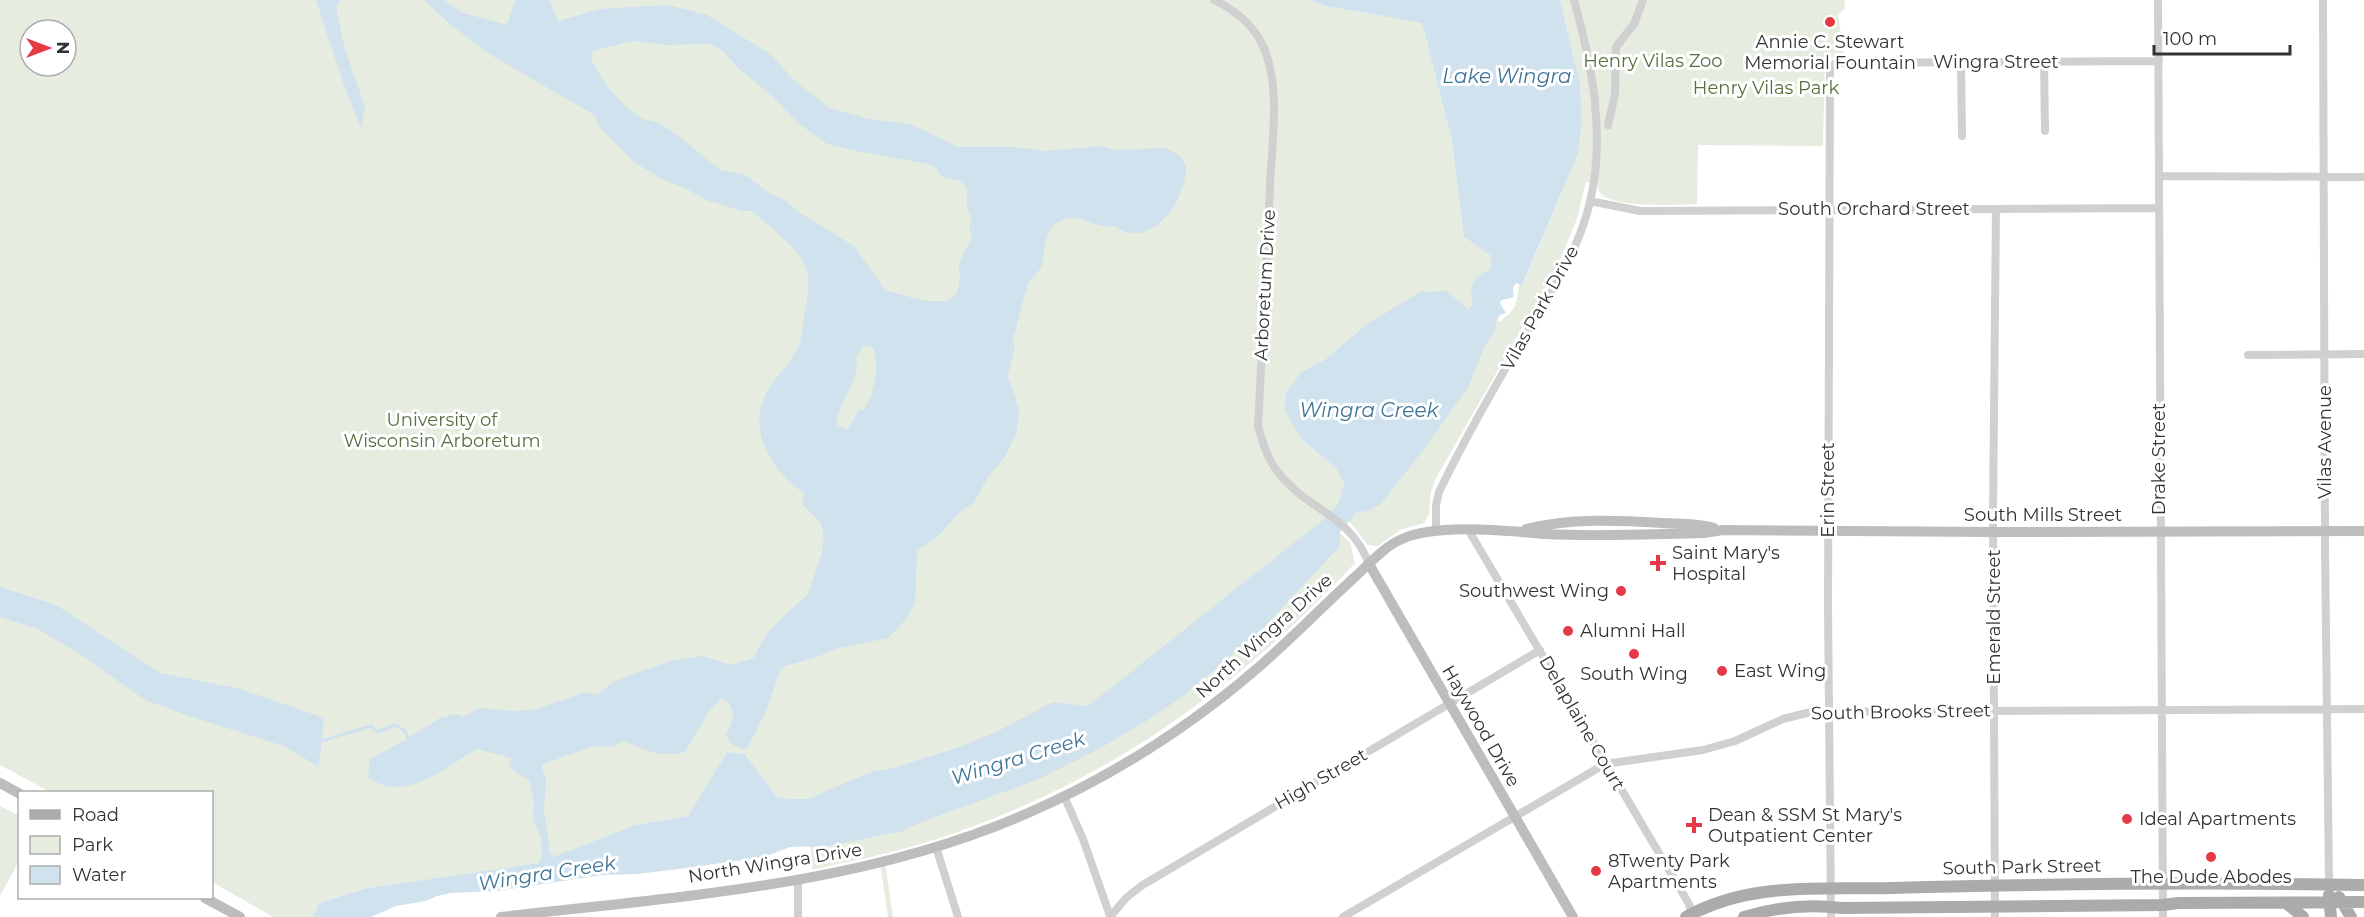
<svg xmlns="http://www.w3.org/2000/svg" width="2364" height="917" font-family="Montserrat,sans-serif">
<rect width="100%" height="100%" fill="#fff"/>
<path fill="#e6ecdf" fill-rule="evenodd" d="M0,0H1308L1326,6L1422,23L1452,142L1464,237L1491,256L1490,271C1472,274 1471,288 1473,304L1468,310L1326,359L1301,372L1286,392L1301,439L1335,467L1344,482L1341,502L1324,520L1350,542L1355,563C1233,693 1099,788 927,842C889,854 850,861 812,870L808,799L778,798L745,754L727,752L688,816L635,825L539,863L367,888L319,903L313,917H273L212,882V792H50L0,765ZM30,30H66V66H30Z
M1560,0H1845L1844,10L1838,14L1844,56L1829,58L1825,65L1823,146L1698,145L1697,204C1679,205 1610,208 1600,193C1598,190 1598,187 1598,184L1586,182L1577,219L1556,269L1436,478L1431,491L1429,514L1424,523L1400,530L1378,546H1373L1367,544L1349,521L1356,513L1368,511L1469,386L1484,348L1495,330L1497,320L1500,322C1504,316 1510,315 1514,308C1519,300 1516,292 1520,284L1523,285L1578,154L1582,123L1580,83Z
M0,806L20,816L19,861L0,896Z
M885,861L893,917H888L880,862Z"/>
<path fill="#cfe2ee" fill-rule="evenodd" d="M316,0H341L336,6L344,46L365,107L361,128L344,85Z
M424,0H444L463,13L507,25L515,0H549L558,21L600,9L668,5L707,15L770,54L794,80L829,108L869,119L910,124L958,147H1016L1045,151L1102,146L1114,150L1166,148L1180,156L1186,165C1188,197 1151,254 1115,226C1095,230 1083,213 1062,220C1043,227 1046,249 1042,264C1039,274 1030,279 1027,287C1021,304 1019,323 1012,341L1015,345L1008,376L1019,409L1017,431L1005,457L990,474L973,503L960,512L939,535L917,551L915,604L907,618L888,638L839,648L817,657L785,666L780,671L766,711L747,749C736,747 729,745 726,734C734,722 738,704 720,699L709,712L685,752C659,758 647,750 623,741L612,747L593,746L541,765L546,779L544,810L550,852L553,857L635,825L688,816L727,752L745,754L778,798L808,799L871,772L893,768L960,747L996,732L1053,702L1088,706L1323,520C1339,504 1340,504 1344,482L1335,467L1301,439L1285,411L1286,392L1301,372L1326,359L1366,325L1420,292L1447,291L1468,309L1473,304C1468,288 1474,274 1490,270L1491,256L1464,237L1452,142L1422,23L1326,6L1308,0H1560L1580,83L1582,123L1578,154L1522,286L1516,283L1513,288L1514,297L1502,300L1500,303L1506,313L1500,315L1497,320L1495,330L1484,348L1469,386L1424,449L1381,504L1368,511L1356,513L1340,532V546L1263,628L1185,695L1146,721L1099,749L1039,779L924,821L903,831L828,846L790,847L764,857L679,869L637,874L603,875L496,891L451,893L437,896L426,901L396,906L371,917H313L319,903L367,888L539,863L542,855L541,837L533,820L534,802L529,780L516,773L509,765L512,758L477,749C445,767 405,805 368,777L370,759L407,739L440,718L457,714L464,717L478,708L512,711L537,709L585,692L597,695L614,681L674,660L703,656L731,665L754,658L761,643L771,628L808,594L822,553L824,537L821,523L802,504L804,493C772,472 746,430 767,392C776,376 790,364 798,347C803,337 802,323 805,311C808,297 811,281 805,266C798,247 767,225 752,211H743L706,200L685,188L664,180L634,162L597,124L596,116L491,55L453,27ZM634,41L666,45L711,44L725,53L736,66L772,96L797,122L827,144L856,151L929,164L937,169L942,177L960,181L967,188V205L972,222L969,227L972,238L959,263L960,278L957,293L946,301H926L886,291L854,246L800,213L786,201L769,193L744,174L722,171L678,136L659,123L642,119L626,107L610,90L591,60L593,51ZM863,346L872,347C881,361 874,399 863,410L860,409L847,430L837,426C836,402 861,382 856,358Z
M0,587L56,605L160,673L240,689L324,718L319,767L284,746L189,716L145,700L80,654L38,629L0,617Z"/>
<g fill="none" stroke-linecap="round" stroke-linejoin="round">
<path stroke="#cfe2ee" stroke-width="3" d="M321,741L371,726L378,732L395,725L405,731L409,741"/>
<path stroke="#d0d0d0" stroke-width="8" d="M1214,0C1235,10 1253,24 1263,46C1281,85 1272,143 1270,185C1267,265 1262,346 1258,426C1263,444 1268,461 1281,476C1312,512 1351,516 1369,564
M2158,0L2163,917
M2323,0L2325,546L2329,885
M1961,62L1962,136
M2044,62L2045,131
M1608,125L1615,94L1616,47L1634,24L1643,0
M2159,176L2364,177
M1590,201L1640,211L2159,208
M2248,355L2364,354
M1469,531L1689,904L1692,917
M1436,532V505L1439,492C1464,440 1493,390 1522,340C1549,296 1578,253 1590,202C1606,135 1592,65 1574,0
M1064,796L1083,839L1110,916
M936,847L958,917
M798,880V917
M1110,917L1126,898L1141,886L1540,650
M1343,917L1605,764L1703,750L1735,741L1783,719L1811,712L2364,709
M1831,917L1828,606L1830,66L1836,63L2159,61
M1995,917L1993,516L1996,209"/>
<path stroke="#bdbdbd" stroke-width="10" d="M1526,529C1571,518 1616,520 1662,523C1679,524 1698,523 1714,528
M1369,564L1573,917
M0,783L20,794
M205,898L240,917
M501,917C679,896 862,886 1028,813C1113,776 1191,726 1260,666C1293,637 1324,605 1356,576C1370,563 1385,546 1402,539C1438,523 1507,531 1546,534C1598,537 1651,534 1704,533L1723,530L1993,532L2364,531"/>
<path stroke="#ababab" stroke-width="12" d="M2329,895L2331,917
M2339,897L2351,917
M2286,903L2303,917
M1686,917C1750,881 1821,890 1891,888C2048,884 2206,882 2364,885
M1744,917C1776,907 1810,904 1842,908L2163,905L2178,903L2364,902"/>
</g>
<g fill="#e63946" stroke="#fff" stroke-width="2">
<circle cx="1830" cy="22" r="6"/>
<path d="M1655 554h6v6h6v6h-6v6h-6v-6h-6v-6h6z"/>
<circle cx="1621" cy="591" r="6"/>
<circle cx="1568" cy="631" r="6"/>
<circle cx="1634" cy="654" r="6"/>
<circle cx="1722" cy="671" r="6"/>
<circle cx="2127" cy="819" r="6"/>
<path d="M1691 816h6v6h6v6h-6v6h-6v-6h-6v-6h6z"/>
<circle cx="2211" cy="857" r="6"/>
<circle cx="1596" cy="871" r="6"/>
</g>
<g text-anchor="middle" stroke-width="6" stroke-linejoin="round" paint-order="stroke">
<g font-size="18" fill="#333" stroke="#fff" text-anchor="start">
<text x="1830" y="48" text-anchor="middle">Annie C. Stewart<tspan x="1830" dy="21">Memorial Fountain</tspan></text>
<text x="1672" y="559">Saint Mary's<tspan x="1672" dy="21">Hospital</tspan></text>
<text x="1609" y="597" text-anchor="end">Southwest Wing</text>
<text x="1580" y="637">Alumni Hall</text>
<text x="1734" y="677">East Wing</text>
<text x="1634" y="680" text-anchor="middle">South Wing</text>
<text x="1708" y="821">Dean &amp; SSM St Mary's<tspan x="1708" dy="21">Outpatient Center</tspan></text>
<text x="2139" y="825">Ideal Apartments</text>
<text x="1608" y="867">8Twenty Park<tspan x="1608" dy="21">Apartments</tspan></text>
<text x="2211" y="883" text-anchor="middle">The Dude Abodes</text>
</g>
<g font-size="18" fill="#56703f" stroke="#fff">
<text x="1653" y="67">Henry Vilas Zoo</text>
<text x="1766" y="94">Henry Vilas Park</text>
<text x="442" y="426">University of<tspan x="442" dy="21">Wisconsin Arboretum</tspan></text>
</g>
<g font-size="18" fill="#333" stroke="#fff">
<text x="1996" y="68">Wingra Street</text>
<text x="1874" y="215">South Orchard Street</text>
<text transform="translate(1265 285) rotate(-87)" y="6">Arboretum Drive</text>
<text transform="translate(1540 308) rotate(-61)" y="6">Vilas Park Drive</text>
<text transform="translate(2325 442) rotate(-90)" y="6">Vilas Avenue</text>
<text transform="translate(2159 459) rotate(-90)" y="6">Drake Street</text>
<text transform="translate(1828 490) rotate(-90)" y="6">Erin Street</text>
<text x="2043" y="521">South Mills Street</text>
<text transform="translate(1994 617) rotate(-90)" y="6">Emerald Street</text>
<text transform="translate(1264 636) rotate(-42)" y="6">North Wingra Drive</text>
<text transform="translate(1901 712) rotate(-1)" y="6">South Brooks Street</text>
<text transform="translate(1582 723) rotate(60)" y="6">Delaplaine Court</text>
<text transform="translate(1481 726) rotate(60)" y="6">Haywood Drive</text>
<text transform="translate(1321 779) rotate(-30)" y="6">High Street</text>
<text transform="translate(775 863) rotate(-9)" y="6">North Wingra Drive</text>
<text transform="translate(2022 867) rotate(-1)" y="6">South Park Street</text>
</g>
<g font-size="20" font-style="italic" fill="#3f7597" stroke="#fff">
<text x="1507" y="83">Lake Wingra</text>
<text x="1369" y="417">Wingra Creek</text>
<text transform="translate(1018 758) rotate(-17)" y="7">Wingra Creek</text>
<text transform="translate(547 873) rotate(-9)" y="7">Wingra Creek</text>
</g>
</g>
<rect x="18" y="791" width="195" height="108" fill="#ffffff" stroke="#adadad" stroke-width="1.5"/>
<rect x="30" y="810" width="30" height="9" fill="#ababab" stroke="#adadad" stroke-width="1.5"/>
<text x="72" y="821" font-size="18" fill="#333333">Road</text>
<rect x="30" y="836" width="30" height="18" fill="#e6ecdf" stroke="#adadad" stroke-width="1.5"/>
<text x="72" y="851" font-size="18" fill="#333333">Park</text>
<rect x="30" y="866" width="30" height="18" fill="#cfe2ee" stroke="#adadad" stroke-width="1.5"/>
<text x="72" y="881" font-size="18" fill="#333333">Water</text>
<g transform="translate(48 48) rotate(90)"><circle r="28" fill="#ffffff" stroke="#adadad" stroke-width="1.5"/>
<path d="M0-4.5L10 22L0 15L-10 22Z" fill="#e63946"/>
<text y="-9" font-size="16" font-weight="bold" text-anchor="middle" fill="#333333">N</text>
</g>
<path d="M2154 45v9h136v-9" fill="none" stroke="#333333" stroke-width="3"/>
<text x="2163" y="45" font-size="18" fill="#333333" stroke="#ffffff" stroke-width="4.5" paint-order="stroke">100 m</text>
</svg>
